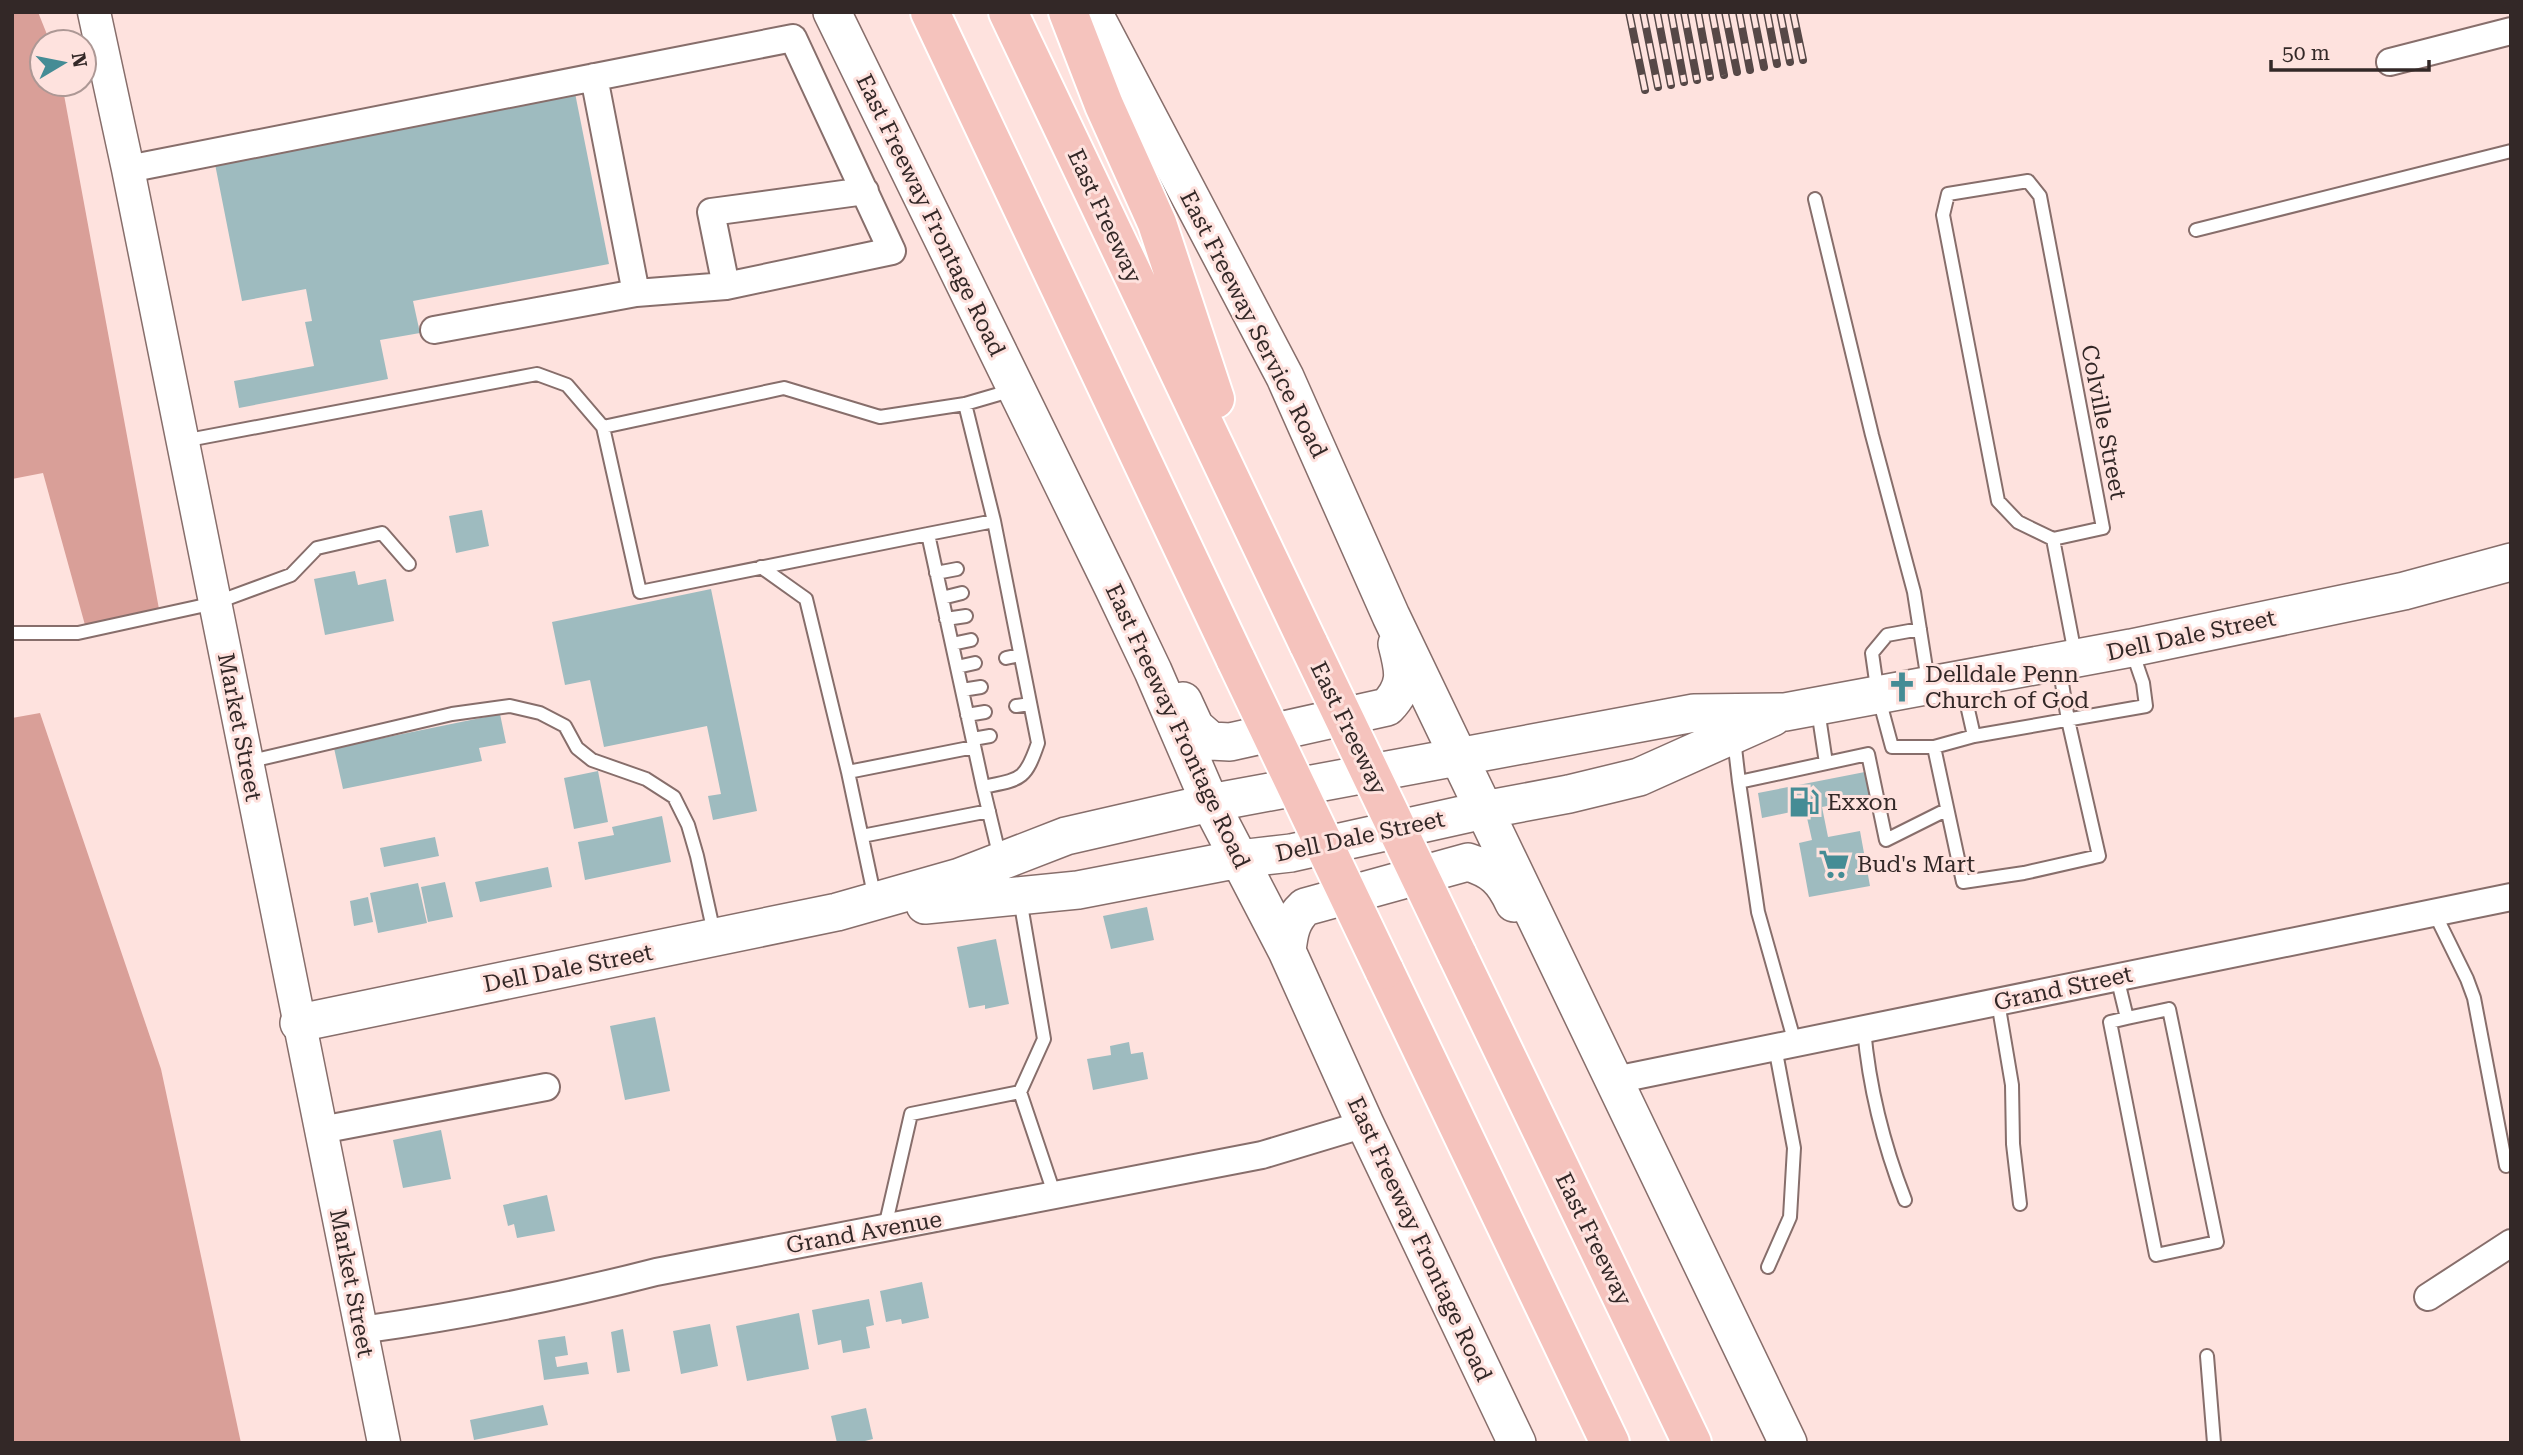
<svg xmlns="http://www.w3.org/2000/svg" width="2523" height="1455" font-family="'Roboto Serif',serif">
<rect width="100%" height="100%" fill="#fee2de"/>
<path fill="#d99f98" d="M12,12H38L50,42H42V84H62L159,609L85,625L43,473L12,479Z
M40,713L161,1069L241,1443H12V718Z"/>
<path fill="#9ebbbf" d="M575,93L609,264L413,301L420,333L380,340L388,379L239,408L234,381L314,366L305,322L312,321L306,289L242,301L215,164Z
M482,510L489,546L456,553L449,516Z
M355,571L358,585L386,579L394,621L325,635L314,579Z
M711,589L757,811L713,820L708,796L721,794L707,726L604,747L590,680L565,685L552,622Z
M500,714L506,743L479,748L482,761L343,789L334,748Z
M598,771L608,822L574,829L564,778Z
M1870,771L1875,797L1822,807L1828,837L1860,831L1870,886L1809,897L1799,843L1812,840L1805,809L1762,818L1758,793Z
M662,816L671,862L585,880L578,842L614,835L612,827Z
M435,837L439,856L384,867L380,848Z
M548,867L552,887L480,902L475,882Z
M445,882L453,917L428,922L421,887Z
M418,883L427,923L378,933L370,893Z
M368,897L373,922L354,926L350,901Z
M1147,907L1154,940L1111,949L1103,916Z
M996,939L1009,1004L985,1009V1005L969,1008L957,947Z
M655,1017L670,1091L625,1100L610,1026Z
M1129,1042L1131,1054L1143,1052L1148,1079L1093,1090L1087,1059L1111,1055L1110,1046Z
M441,1130L451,1179L403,1188L393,1140Z
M547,1195L555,1231L517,1238L514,1224L508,1226L503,1205Z
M922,1282L929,1318L902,1324L901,1319L886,1322L880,1291Z
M869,1299L874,1325L866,1327L870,1348L843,1353L841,1340L818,1345L812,1310Z
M799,1313L809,1369L747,1381L736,1326Z
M710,1324L718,1366L681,1374L673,1331Z
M623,1329L630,1371L617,1373L611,1332Z
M565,1336L568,1355L555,1357L557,1367L587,1362L589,1374L544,1380L538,1340Z
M543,1405L548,1425L474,1440L470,1420Z
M866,1408L873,1439L857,1443H837L831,1416Z"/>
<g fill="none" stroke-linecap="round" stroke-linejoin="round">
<g stroke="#876e6b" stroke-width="16">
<path id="service" d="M1815,199L1872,435L1914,592L1928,681
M2196,230L2511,151
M965,404L994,521L1038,743C1025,781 1021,779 983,787L928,534L994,521
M603,427L784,388L880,417L965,404L1013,390
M183,441L537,374L567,385L603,427L640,592L928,534
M2053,539L2018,522L1998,501L1943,215L1948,194L2028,181L2040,196L2103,528L2053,539L2075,654
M761,567L806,599L848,772
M936,573L957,569
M942,598L962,593
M946,619L966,616
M1920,629L1887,635L1872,653L1878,695L1892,747H1934L1963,882L2024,873L2099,856L2068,720L2059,665
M12,633H78L215,603L291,575L317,548L382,533L409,564
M952,644L971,640
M1006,658L1020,655
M957,667L975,663
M1962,683L1974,736L2146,706L2143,683L2132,651
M962,690L981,687
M1016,706L1030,704
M1818,710L1826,763
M967,715L985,712
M973,739L990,736
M1734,739L1739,782
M1934,747L1974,736
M247,762L452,714L510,706L540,713L565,726L577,748L592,760L646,779L674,797L688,825L697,856L714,933
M983,787L1000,858
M862,836L989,811
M875,899L848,772L974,747
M2434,912L2467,979L2474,998L2506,1166
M2117,977L2127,1018L2110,1022L2156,1255L2217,1242L2169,1009L2127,1018
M1998,1002L2012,1085L2013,1144L2020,1204
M1864,1029C1869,1086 1884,1146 1905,1200
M1795,1043L1758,912L1739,782L1868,754L1886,840L1946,810
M1020,1092L1044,1039L1020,899
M885,1227L911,1114L1020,1092L1055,1196
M1768,1267L1790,1217L1794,1148L1775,1047
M2207,1356L2214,1443"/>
</g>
<g stroke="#876e6b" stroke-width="30">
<path id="minor" d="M2390,62L2511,31
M594,77L636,293
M128,169L793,38L892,251L726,286L636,293L434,330
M726,286L711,212L865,191
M1615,1080L2511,897
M321,1130L546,1087
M2428,1297L2511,1243
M361,1330C460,1316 559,1297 656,1272L1262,1155L1365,1124"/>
</g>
<g stroke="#876e6b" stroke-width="35">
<path id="tertiary" d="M94,12L128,169L384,1443"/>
</g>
<g stroke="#876e6b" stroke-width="40">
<path id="secondary" d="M832,12L1113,587L1153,671L1210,803L1287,951L1365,1124L1517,1443
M1093,12L1285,377L1391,616L1788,1443
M1183,701L1195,727L1211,741L1230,742L1387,707C1408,685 1404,671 1397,644
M925,905L1078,890L1239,859L1291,853L1484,810L1569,794L1639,777L1773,717
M1287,951C1289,933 1291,920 1305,907L1468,862C1493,870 1503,879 1514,903
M299,1023L837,912L960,877L1066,836L1210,803L1694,713L1785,712L2131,648L2404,591L2511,562"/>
</g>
<g stroke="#fff" stroke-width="42">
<path id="motorway" d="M930,12L1236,660
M1008,12L1309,645
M1068,12L1104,105L1157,223L1215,399
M1457,954L1692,1443
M1384,970L1610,1443"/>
</g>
<use href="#service" stroke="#fff" stroke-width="12"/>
<use href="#minor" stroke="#fff" stroke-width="26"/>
<use href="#tertiary" stroke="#fff" stroke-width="32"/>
<use href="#secondary" stroke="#fff" stroke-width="37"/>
<use href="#motorway" stroke="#f5c3bd" stroke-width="38"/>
<g stroke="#564847" stroke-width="8">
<path id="rail" d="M1629,12L1645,90
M1643,12L1658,87
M1657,12L1671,85
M1671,12L1684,82
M1684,12L1697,80
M1698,12L1710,77
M1712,12L1724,75
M1725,12L1737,72
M1739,12L1750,70
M1753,12L1764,67
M1767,12L1777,64
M1780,12L1790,62
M1793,12L1803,60"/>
</g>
<use href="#rail" stroke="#fee2de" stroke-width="5" stroke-dasharray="16" stroke-linecap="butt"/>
<g stroke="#fff" stroke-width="42" stroke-linecap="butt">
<path id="motorway-bridge" d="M1309,645L1457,954
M1236,660L1384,970"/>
</g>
<use href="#motorway-bridge" stroke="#f5c3bd" stroke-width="38"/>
</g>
<defs>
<g id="church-bare" transform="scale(2.415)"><path d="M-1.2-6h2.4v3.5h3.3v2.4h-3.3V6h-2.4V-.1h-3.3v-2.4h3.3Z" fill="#458c95" stroke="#fee2de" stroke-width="2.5" paint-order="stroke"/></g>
<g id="fuel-bare" transform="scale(2.415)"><path d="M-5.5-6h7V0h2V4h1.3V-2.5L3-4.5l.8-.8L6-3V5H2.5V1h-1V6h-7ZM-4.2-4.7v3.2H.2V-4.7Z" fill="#458c95" stroke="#fee2de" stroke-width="2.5" paint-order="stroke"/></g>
<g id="supermarket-bare" transform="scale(2.415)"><path d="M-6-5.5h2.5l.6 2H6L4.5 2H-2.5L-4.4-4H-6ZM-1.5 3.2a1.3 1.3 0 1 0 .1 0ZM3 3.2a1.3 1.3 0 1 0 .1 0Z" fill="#458c95" stroke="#fee2de" stroke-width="2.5" paint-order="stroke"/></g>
</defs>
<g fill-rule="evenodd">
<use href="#church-bare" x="1902" y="687"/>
<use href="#fuel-bare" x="1804" y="802"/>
<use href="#supermarket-bare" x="1834" y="864"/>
</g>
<g text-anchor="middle" stroke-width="6" stroke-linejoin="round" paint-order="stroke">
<g font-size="23" fill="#332827" stroke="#fee2de">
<text transform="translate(931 215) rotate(64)" y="8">East Freeway Frontage Road</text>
<text transform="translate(1105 216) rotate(65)" y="8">East Freeway</text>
<text transform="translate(1254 324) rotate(63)" y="8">East Freeway Service Road</text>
<text transform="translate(2104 422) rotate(79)" y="8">Colville Street</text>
<text transform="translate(2191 635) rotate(-12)" y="8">Dell Dale Street</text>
<text transform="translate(1178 726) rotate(65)" y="8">East Freeway Frontage Road</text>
<text transform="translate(240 727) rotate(79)" y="8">Market Street</text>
<text transform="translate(1349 728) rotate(64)" y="8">East Freeway</text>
<text transform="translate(1360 836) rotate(-12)" y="8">Dell Dale Street</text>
<text transform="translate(568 968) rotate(-11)" y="8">Dell Dale Street</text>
<text transform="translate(2063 988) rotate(-12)" y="8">Grand Street</text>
<text transform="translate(864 1232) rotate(-10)" y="8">Grand Avenue</text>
<text transform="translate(1420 1239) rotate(65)" y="8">East Freeway Frontage Road</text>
<text transform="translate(1594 1239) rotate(64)" y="8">East Freeway</text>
<text transform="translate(352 1283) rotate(79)" y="8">Market Street</text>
</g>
<g font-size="23" fill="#332827" stroke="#fee2de" text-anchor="start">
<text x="1925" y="682">Delldale Penn<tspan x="1925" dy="26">Church of God</tspan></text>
<text x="1827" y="810">Exxon</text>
<text x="1857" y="872">Bud's Mart</text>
</g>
</g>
<rect width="2523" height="1455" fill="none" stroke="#332827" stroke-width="28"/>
<g transform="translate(63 63) rotate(80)"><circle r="33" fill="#fee2de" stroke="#ad9895" stroke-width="2"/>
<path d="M0-5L12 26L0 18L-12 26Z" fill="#458c95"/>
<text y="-10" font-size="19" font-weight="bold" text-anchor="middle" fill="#332827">N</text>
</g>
<path d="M2271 60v10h158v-10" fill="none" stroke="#332827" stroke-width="3.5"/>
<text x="2282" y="60" font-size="21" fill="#332827" stroke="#fee2de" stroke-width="5" paint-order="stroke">50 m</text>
</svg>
